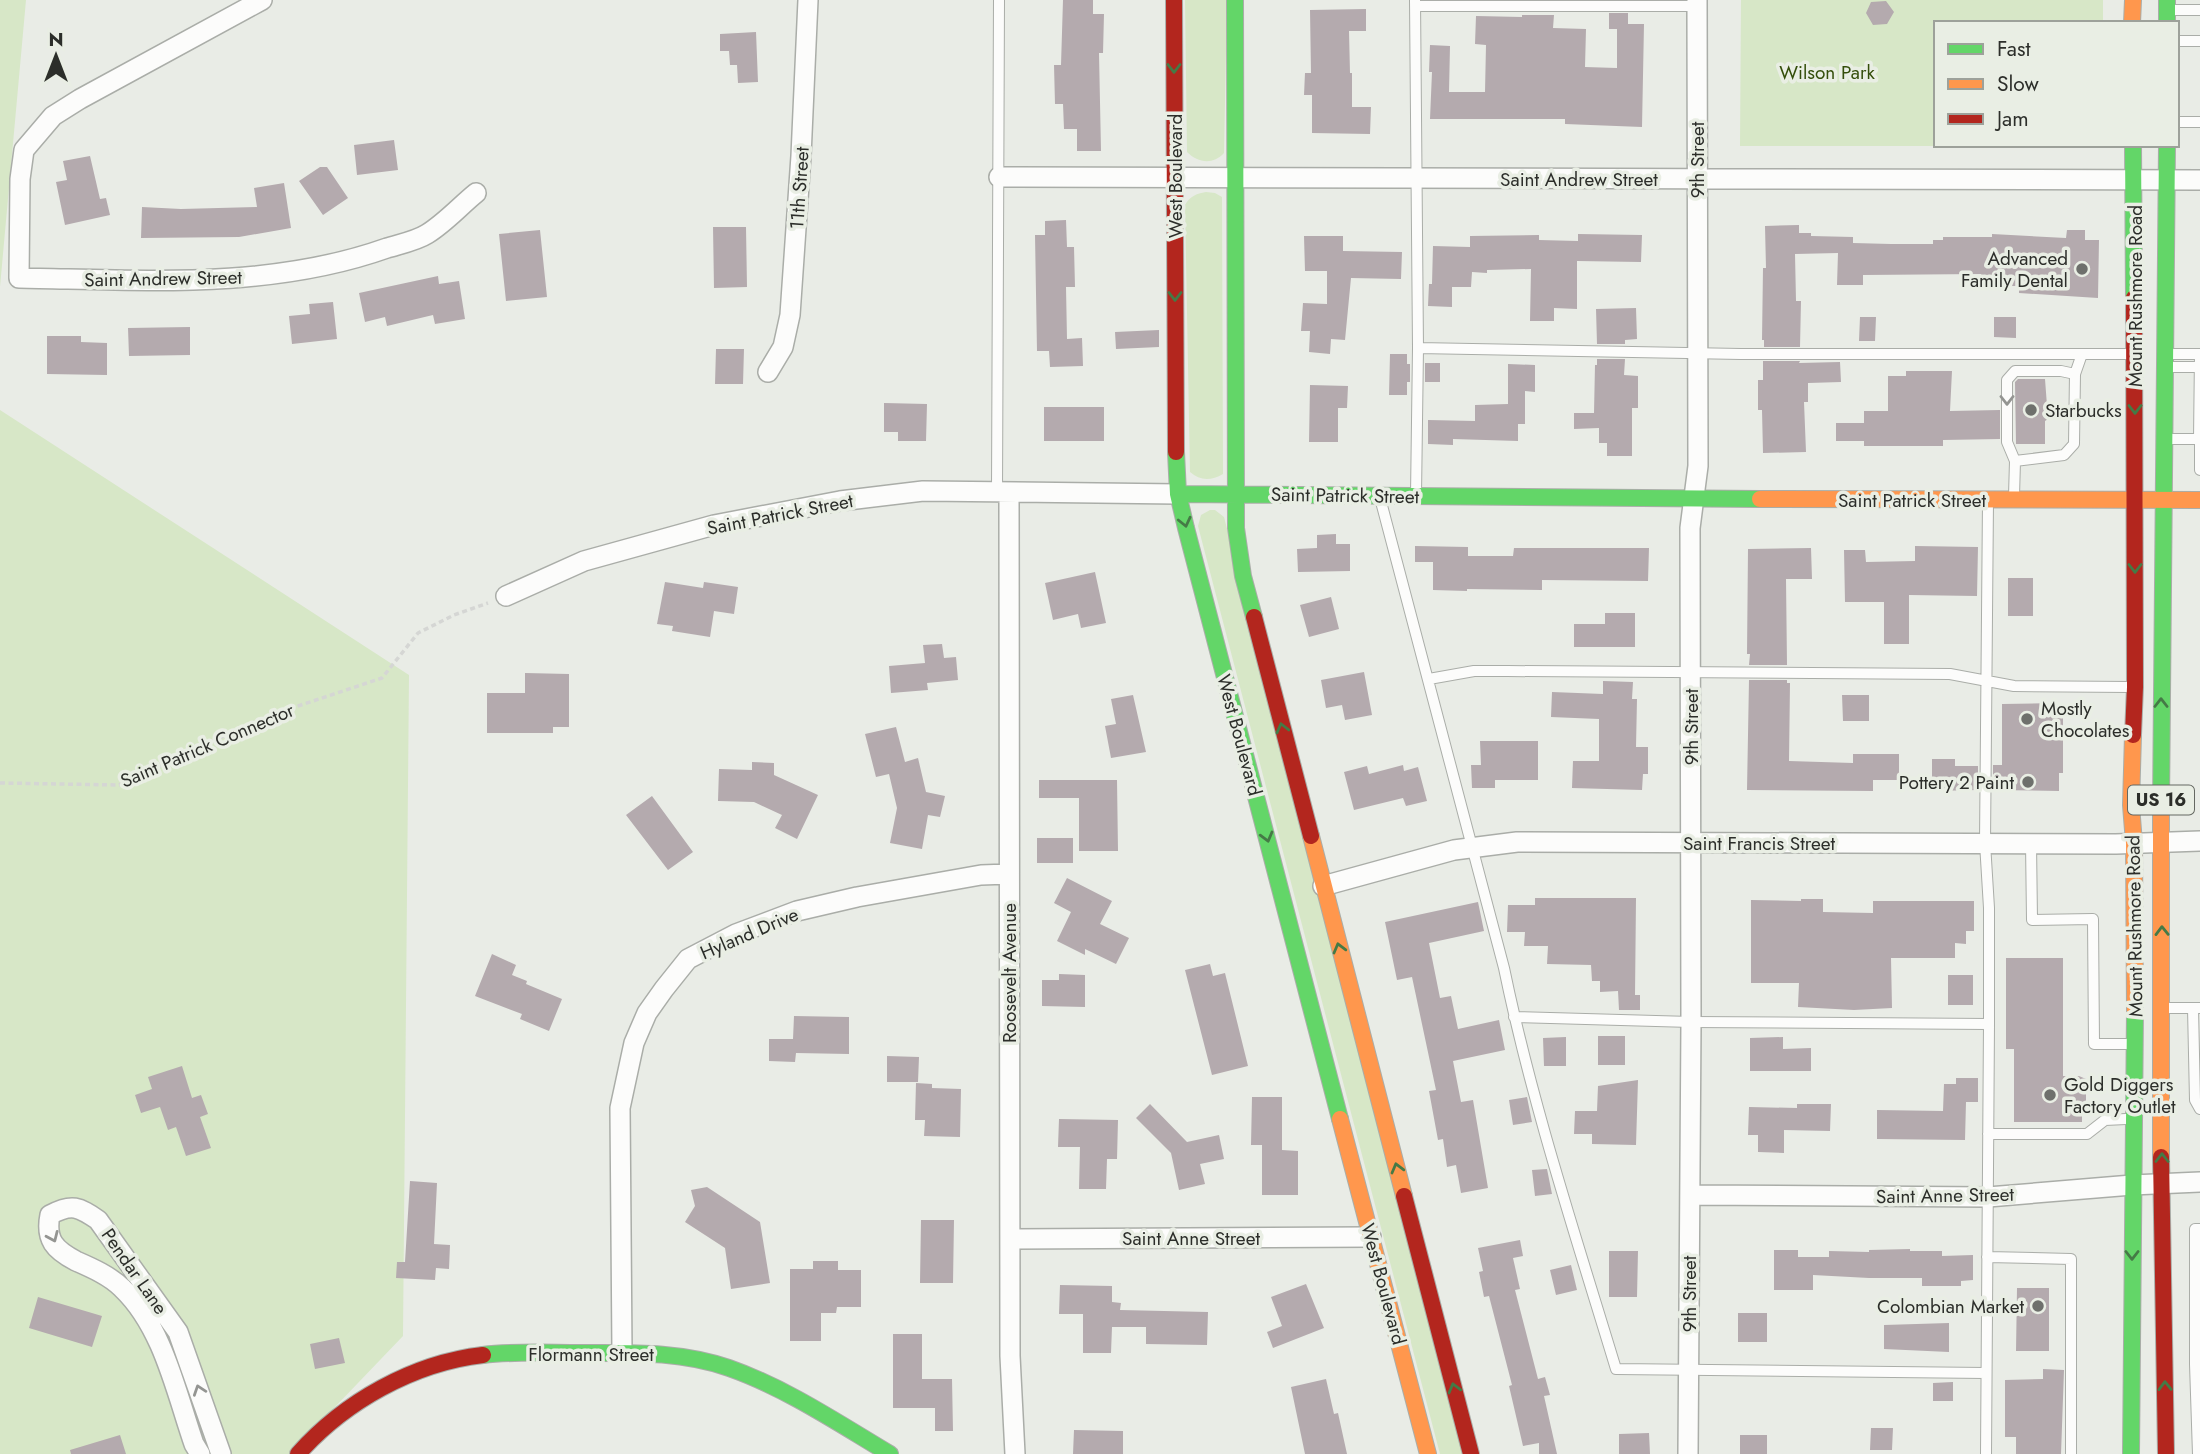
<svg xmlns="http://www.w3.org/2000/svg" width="2200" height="1454" font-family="Jost,sans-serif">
<rect width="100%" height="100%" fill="#e9ece6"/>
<path fill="#d7e7c7" d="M0,0H26L0,287Z
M1185,0H1227L1224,153C1213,165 1198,163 1187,152Z
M1741,0H2103V23H1936V145L2103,146H1740Z
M1206,192L1215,193L1222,197L1223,474C1211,481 1200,481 1190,472L1185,205C1190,196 1196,194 1206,192Z
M0,410L409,675L403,1336L290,1454H0Z
M1210,510H1215L1224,517L1465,1454H1440L1198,526L1201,515Z"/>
<path fill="#b4aaae" d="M1063,0H1093V14H1104L1103,53H1099L1101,151H1077V129H1064L1063,104H1055L1054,65H1061Z
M1886,1L1894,12L1887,24L1873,25L1866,13L1871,2Z
M1366,9V31H1349L1350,73H1352V107H1371L1370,134L1312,133V95H1304L1305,73H1311L1310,10Z
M1609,13H1628V24H1644L1642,127L1565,124V119H1430L1432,72H1429L1430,45L1450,46L1449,92H1485L1486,45L1475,44L1476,16L1522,17V15H1554L1553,28L1586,29L1585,67L1617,68V29H1609Z
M756,32L758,82L738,83L737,65H730L729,51H720V34Z
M394,140L398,170L357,175L354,145Z
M90,156L100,199L106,198L110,215L65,225L56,182L67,180L63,161Z
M320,167H327L348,198L323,215L299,181Z
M284,183L291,228L239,237L141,238L142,207L181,209L257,207L254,188Z
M1066,220L1067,247H1074L1075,287H1066L1067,339L1082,338L1083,366L1050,367L1049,351H1037L1035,235H1045V221Z
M1799,225V233H1811V236L1853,237V243L1891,244H1933V240H1943V237H1992V234L2066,238L2067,230H2085V240H2099L2098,298L2019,293V286H1996L1997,277H1981V274L1863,275V285H1837L1838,253L1795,254L1796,301H1801L1800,347H1764V340H1762L1763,268H1766L1765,226Z
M713,227H746L747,287L714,288Z
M540,230L547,297L506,301L499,234Z
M1578,234L1642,235L1641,262L1577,261V309L1554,308V321H1530L1531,269L1487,270V273L1472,272L1471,287H1452V307L1428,306L1429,284H1432L1433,246L1470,247V236L1539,235V240L1578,241Z
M1304,236H1343V251L1402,252L1401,279L1351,278L1345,340L1331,339L1330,354L1309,352L1310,331H1301L1303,303L1327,304V271H1305Z
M438,276L439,284L459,281L465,319L435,324L433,315L387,326L385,317L365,322L359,293Z
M333,302L337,339L292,344L289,316L310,314L309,304Z
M1636,308L1637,339L1625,340V344H1597L1596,309Z
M1860,317H1876L1875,341H1859Z
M1994,317H2016V338L1994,337Z
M190,327V355L129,356L128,328Z
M1159,330V347L1116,349L1115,332Z
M47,336H81V342L107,343V375L47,374Z
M716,349H744L743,384H715Z
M1390,354H1407V364H1410V382H1407V395H1389Z
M1597,359H1625L1624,375L1638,376V408H1632V456H1607V443H1599V428L1574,429V413H1594L1595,365H1597Z
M1763,361H1800L1799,363L1840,362L1841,382L1808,383V402H1804L1806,452L1763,453L1762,410H1758V380H1763Z
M1425,363H1440V382H1425Z
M1508,364L1535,365V392L1525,391V424H1518V441L1453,439V445L1428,444V420L1475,421V405L1508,404Z
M1906,371H1952L1950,411L2000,410V439L1943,440V446H1864V441H1836V423H1864V411H1888V376H1906Z
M2018,379H2045L2048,419L2045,421V444H2016L2015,382Z
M1310,385L1348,386L1347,408H1338V442H1309Z
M884,403L927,404L926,441H898V432H884Z
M1044,407H1104V441H1044Z
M1336,534V544H1350V571L1298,572L1297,549L1317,548V535Z
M1415,546L1468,547V556H1513L1514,548H1649L1648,581L1542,580V590L1467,589V591L1433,590V562H1415Z
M1915,546L1978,547L1977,596L1909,595V644H1884V602H1845L1844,550H1865L1866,562L1915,561Z
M1811,548L1812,579H1786L1787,665H1749L1750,654H1747L1748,549Z
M1095,572L1106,623L1081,628L1078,614L1053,620L1045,583Z
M2008,578H2033V616H2008Z
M665,582L703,588L704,582L738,587L734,614L714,611L710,637L672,631L673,626L657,624Z
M1331,597L1339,629L1309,637L1300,605Z
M1605,613H1635V647H1574V624H1605Z
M942,644L944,658L956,657L958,680L927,683L928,690L891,693L889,666L925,663L923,645Z
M1364,672L1372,715L1345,720L1342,705L1326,708L1321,680Z
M525,673L569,674V727H553V733H487V693H525Z
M1749,680H1787V683H1790L1789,761L1853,763V754H1899V780H1873V791L1747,790Z
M1603,681L1633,682L1632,699H1637L1636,747H1648V774H1643L1642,790L1572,788L1573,761H1599V719L1551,717L1552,692L1603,694Z
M1133,695L1146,752L1111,758L1105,726L1116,724L1111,699Z
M1842,695H1869V721H1843Z
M2056,703V718H2063V773H2059V791L1993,790V765H2002V704Z
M896,727L905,762L918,758L926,792L945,796L940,817L928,815L922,849L890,843L897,808L889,774L876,777L865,734Z
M1480,741H1538V780H1495V788H1472L1471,765H1481Z
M1932,759H1955V766H1978V790L1932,791Z
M752,762L774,763V775L818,795L797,839L775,828L782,815L754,802L718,801L719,769L752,770Z
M1403,765L1404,771L1418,767L1427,801L1406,806L1403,798L1354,810L1344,772L1367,766L1369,774Z
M1039,780H1117L1118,851H1079V798H1039Z
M652,796L693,852L668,870L626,815Z
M1037,838H1073V863H1037Z
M1067,878L1112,901L1100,924L1129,938L1116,964L1085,949V955L1057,941L1071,912L1054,903Z
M1535,898H1636L1635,995H1640V1010H1619L1618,991L1600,992V981H1592L1591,965L1547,964L1548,946H1524L1525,932H1507L1508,905H1535Z
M1801,899H1823V912L1873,913V901H1974V931H1966V944L1955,943V958H1891L1892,1008L1854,1010L1798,1007L1799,983H1751V900L1801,901Z
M1478,902L1484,931L1429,943L1440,998L1451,996L1458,1029L1499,1020L1505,1050L1453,1061L1461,1102L1473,1100L1488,1188L1461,1193L1456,1165L1447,1167L1443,1139L1438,1140L1429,1091L1436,1090L1412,977L1397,980L1385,922Z
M492,954L516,965L512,975L527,981L526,984L562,999L549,1031L520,1019L522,1014L475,996Z
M2006,958H2063V1076H2079L2086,1079V1111H2082V1122H2014V1049H2006Z
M1210,964L1213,976L1225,973L1248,1066L1212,1075L1185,970Z
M1059,974L1085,975V1007L1042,1006V980H1059Z
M1948,975H1973V1005H1948Z
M794,1016L849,1017V1054L796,1053L795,1062L769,1061V1039H793Z
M1598,1036H1625V1065H1598Z
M1566,1037V1066H1544L1543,1038Z
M1783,1037V1049L1811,1048V1071H1750V1038Z
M887,1056L919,1057L918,1082H887Z
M182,1066L192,1098L201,1095L208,1114L200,1117L211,1148L186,1156L176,1127L168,1130L160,1107L141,1113L135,1095L152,1089L148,1077Z
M1956,1078H1978V1102H1966L1965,1140L1877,1139V1110L1943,1111L1944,1084H1956Z
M1638,1080L1636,1145L1592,1144V1134H1574L1575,1111H1597L1598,1086Z
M916,1083L932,1084V1088L961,1089L960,1137L924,1136L925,1120H915Z
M1252,1097H1282V1150L1298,1151V1195H1262V1145H1251Z
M1527,1097L1532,1122L1513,1125L1509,1100Z
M1150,1104L1187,1142L1219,1135L1224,1159L1200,1164L1205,1184L1179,1190L1171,1153L1136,1118Z
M1797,1104H1831L1830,1131L1784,1130V1153L1758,1152V1135H1748L1749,1107L1797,1108Z
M1059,1119L1118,1120L1117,1159H1107L1106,1189H1079L1080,1147H1058Z
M1547,1169L1552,1194L1535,1196L1532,1170Z
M410,1181L437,1183L434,1244L450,1245L449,1269L436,1268L435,1280L396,1278L397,1262H405Z
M707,1187L760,1222L770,1283L731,1289L725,1248L685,1222L695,1206L691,1190Z
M921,1220H954L953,1283H920Z
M1520,1240L1523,1256L1513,1258L1520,1289L1515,1290L1538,1379L1545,1377L1550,1395L1544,1396L1557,1454H1539V1443L1523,1446L1509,1386L1512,1385L1489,1296L1484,1297L1479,1272L1483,1271L1478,1248Z
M1910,1249V1251H1942V1256L1973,1255V1280L1961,1281V1286H1922V1278H1869L1813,1275V1290H1774V1250H1798V1257H1829V1251L1869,1252V1250Z
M1609,1251H1638L1637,1297H1609Z
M813,1261H838V1270H861V1307H837L836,1313H821V1341H790V1269H813Z
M1571,1265L1577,1290L1556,1295L1550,1270Z
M1306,1284L1324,1328L1273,1348L1267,1332L1282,1326L1271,1297Z
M1060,1285L1112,1286V1302L1121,1303L1120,1310L1208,1312L1207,1345L1146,1344V1327H1112L1111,1353H1083V1314H1059Z
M2017,1288H2049V1351H2016Z
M38,1297L102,1316L92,1347L29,1328Z
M1738,1313H1767V1342H1738Z
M1949,1323V1352L1884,1349V1325Z
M893,1334H922V1379H952L953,1431H935V1408H893Z
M339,1338L345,1363L315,1369L310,1344Z
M2043,1369L2064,1370L2061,1454H2016V1437H2005V1380L2043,1379Z
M1326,1379L1334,1414L1338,1413L1347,1454H1305L1291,1387Z
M1953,1382V1401H1933V1383Z
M1871,1428H1893L1892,1450H1870Z
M1074,1430L1123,1431V1454H1073Z
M1649,1433L1650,1454H1619V1434Z
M120,1435L126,1454H71L70,1450Z
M1740,1435H1767V1454H1740Z"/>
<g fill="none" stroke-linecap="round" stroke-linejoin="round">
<g stroke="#aaada8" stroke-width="12">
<path id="lane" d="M1415,0L1418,348L1416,495
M1415,6H1697
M2175,10H2200
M2177,41H2200
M2177,122H2200
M1418,348L1741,354H2128
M2172,354H2200
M2172,367H2200
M2171,439H2199L2200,354
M2200,439V470
M2015,461L2007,442V380L2015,371H2061L2075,374
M997,491L999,0
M2014,496L2015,461L2064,455L2074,444L2075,374L2082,354
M1380,498L1504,968C1532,1104 1576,1237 1616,1369L1986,1373
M1429,679L1474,671H1507L1950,674L2014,686L2130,687
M2031,843L2032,920L2093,919L2094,1044H2128
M2166,1008H2200
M2193,1008L2195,1100L2200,1109
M1514,1017L1691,1022L1989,1024
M1988,1134H2087L2105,1120L2126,1119
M1987,1257L2071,1259V1454
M1986,1454L1989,1024V908L1985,843L1988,501
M2198,1454L2195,1364V1229H2200"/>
</g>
<g stroke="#aaada8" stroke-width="22">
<path id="street" d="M262,0L80,99L53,116L24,150L20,179L19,278C142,280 269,290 387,248C400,244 416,241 427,234C445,223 460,206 476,193
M999,177L2200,180
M768,372L783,347L790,315L801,156L808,0
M1009,492L1010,1356L1015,1454
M506,596L584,561L714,525L840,501L923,491L1178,494
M1323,886L1454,850L1517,842L2116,844L2200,841
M1690,1195L1988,1197L2132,1185L2200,1182
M1011,1239L1371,1237
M622,1352L620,1108L634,1043L647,1013L664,989L688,959L736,934L797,911L857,897L981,875L1008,874
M200,1454L194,1444C176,1392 163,1327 122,1288C110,1276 92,1268 76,1261C55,1250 45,1240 50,1215C72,1203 79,1207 98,1220L178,1332L221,1454
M1688,1454L1691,1022L1690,528L1698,466L1697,0"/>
</g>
<g stroke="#aaada8" stroke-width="18">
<path id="fast" d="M1235,0L1236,528L1243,576L1254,617
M2167,0V23
M2133,145L2134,298
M1176,452L1178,494L1186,528L1340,1119
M1178,494L1760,499
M2161,805L2167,145
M483,1355C515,1351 548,1353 580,1353C631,1353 680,1351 729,1368C786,1388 838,1423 890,1454
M2131,1454L2135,1011"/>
</g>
<g stroke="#aaada8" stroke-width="18">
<path id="slow" d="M2132,23L2133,0
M1760,499L2200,500
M2133,735L2131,805L2134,843L2135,1011
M1311,836L1404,1196
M1340,1119L1428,1454
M2161,1157V805"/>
</g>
<g stroke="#aaada8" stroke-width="18">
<path id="jam" d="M1174,0L1176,452
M1254,617L1311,836
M2133,735L2135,687L2134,298
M2161,1157L2166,1454
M1404,1196L1471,1454
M298,1454C344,1402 413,1363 483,1355"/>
</g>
<path stroke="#d5d6d4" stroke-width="3.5" stroke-dasharray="5 3.5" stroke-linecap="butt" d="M0,783L119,785L265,717L382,678L418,633L454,615L488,603"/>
<use href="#lane" stroke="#fcfcfb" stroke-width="10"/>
<use href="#street" stroke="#fcfcfb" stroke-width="19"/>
<use href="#fast" stroke="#63d668" stroke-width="16"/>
<use href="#slow" stroke="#ff974d" stroke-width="16"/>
<use href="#jam" stroke="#b3261e" stroke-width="16"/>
</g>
<defs><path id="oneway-chevron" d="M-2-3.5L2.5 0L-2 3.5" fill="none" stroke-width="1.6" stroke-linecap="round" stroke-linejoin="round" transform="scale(1.75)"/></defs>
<g stroke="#457a46">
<use href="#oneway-chevron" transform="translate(1174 68) rotate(90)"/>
<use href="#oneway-chevron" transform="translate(1175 296) rotate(90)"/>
<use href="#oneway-chevron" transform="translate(2135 409) rotate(90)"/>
<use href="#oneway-chevron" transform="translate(1185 522) rotate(77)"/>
<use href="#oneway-chevron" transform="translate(2135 568) rotate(90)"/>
<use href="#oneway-chevron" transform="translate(2161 703) rotate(-90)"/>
<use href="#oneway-chevron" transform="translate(1282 728) rotate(-104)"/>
<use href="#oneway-chevron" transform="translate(1267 837) rotate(75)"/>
<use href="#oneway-chevron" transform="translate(2162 931) rotate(-91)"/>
<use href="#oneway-chevron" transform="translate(1339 948) rotate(-105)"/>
<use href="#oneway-chevron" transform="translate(2162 1158) rotate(-90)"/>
<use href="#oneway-chevron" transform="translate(1397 1168) rotate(-105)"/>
<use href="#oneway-chevron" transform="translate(2132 1255) rotate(90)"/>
<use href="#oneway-chevron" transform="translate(2165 1386) rotate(-91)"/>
<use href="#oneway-chevron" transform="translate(1454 1388) rotate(-105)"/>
</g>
<g stroke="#949592">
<use href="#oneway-chevron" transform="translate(2007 400) rotate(90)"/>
<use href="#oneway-chevron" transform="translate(53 1237) rotate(66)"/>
<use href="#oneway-chevron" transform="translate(199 1390) rotate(-109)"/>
</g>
<g fill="#6e706c" stroke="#e9eee4" stroke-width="2.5">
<circle cx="2082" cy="269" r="7"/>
<circle cx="2031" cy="410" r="7"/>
<circle cx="2027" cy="719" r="7"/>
<circle cx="2028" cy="782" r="7"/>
<circle cx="2050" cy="1095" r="7"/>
<circle cx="2038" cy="1306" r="7"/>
</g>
<g text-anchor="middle" stroke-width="7" stroke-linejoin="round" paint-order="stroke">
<rect fill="#e9eee4" stroke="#656862" stroke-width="2" x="2128" y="785.5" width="66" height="29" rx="5"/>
<g font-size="18" font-weight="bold" fill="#2c2e2a">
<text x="2161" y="806">US 16</text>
</g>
<g font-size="19" fill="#344e0b" stroke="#e9eee4">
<text x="1827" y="79">Wilson Park</text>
</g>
<g font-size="19" fill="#2c2e2a" stroke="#e9eee4">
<text transform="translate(1697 160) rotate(-90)" y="7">9th Street</text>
<text transform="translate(1175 176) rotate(-90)" y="7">West Boulevard</text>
<text x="1579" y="186">Saint Andrew Street</text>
<text transform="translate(799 188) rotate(-86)" y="7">11th Street</text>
<text transform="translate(163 278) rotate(-1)" y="7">Saint Andrew Street</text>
<text transform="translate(2135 296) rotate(-90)" y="7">Mount Rushmore Road</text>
<text transform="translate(1345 495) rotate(1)" y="7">Saint Patrick Street</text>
<text x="1912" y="507">Saint Patrick Street</text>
<text transform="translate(780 514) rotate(-11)" y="7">Saint Patrick Street</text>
<text transform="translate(1691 727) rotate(-90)" y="7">9th Street</text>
<text transform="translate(1240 735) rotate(75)" y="7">West Boulevard</text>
<text transform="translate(207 745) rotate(-23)" y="7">Saint Patrick Connector</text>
<text x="1759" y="850">Saint Francis Street</text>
<text transform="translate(2134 926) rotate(-91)" y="7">Mount Rushmore Road</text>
<text transform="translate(749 933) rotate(-23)" y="7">Hyland Drive</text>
<text transform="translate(1009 973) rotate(-90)" y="7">Roosevelt Avenue</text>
<text transform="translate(1945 1195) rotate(-1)" y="7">Saint Anne Street</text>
<text x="1191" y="1245">Saint Anne Street</text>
<text transform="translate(135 1271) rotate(55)" y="7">Pendar Lane</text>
<text transform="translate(1384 1284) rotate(75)" y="7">West Boulevard</text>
<text transform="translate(1689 1294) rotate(-90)" y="7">9th Street</text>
<text x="591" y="1361">Flormann Street</text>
</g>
<g font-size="19" fill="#2c2e2a" stroke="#e9eee4" text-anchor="end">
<text x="2068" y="265">Advanced<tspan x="2068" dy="22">Family Dental</tspan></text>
<text x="2045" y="417" text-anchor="start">Starbucks</text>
<text x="2041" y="715" text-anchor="start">Mostly<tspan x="2041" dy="22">Chocolates</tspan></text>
<text x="2014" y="789">Pottery 2 Paint</text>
<text x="2064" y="1091" text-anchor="start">Gold Diggers<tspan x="2064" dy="22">Factory Outlet</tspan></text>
<text x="2024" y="1313">Colombian Market</text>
</g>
</g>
<rect x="1934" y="21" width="245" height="126" fill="#e9eee4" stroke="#9da19a" stroke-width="2"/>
<rect x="1948" y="44" width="35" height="10" fill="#63d668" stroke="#9da19a" stroke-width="2"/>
<text x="1997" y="56" font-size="21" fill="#2c2e2a">Fast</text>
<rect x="1948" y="79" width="35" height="10" fill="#ff974d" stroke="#9da19a" stroke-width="2"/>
<text x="1997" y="91" font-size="21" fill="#2c2e2a">Slow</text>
<rect x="1948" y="114" width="35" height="10" fill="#b3261e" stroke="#9da19a" stroke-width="2"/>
<text x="1997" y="126" font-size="21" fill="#2c2e2a">Jam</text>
<g transform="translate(56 56)" stroke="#e9eee4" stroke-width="5" paint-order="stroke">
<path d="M0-5L12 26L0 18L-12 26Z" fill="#2c2e2a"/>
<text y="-10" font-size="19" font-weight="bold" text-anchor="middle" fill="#2c2e2a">N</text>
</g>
</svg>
